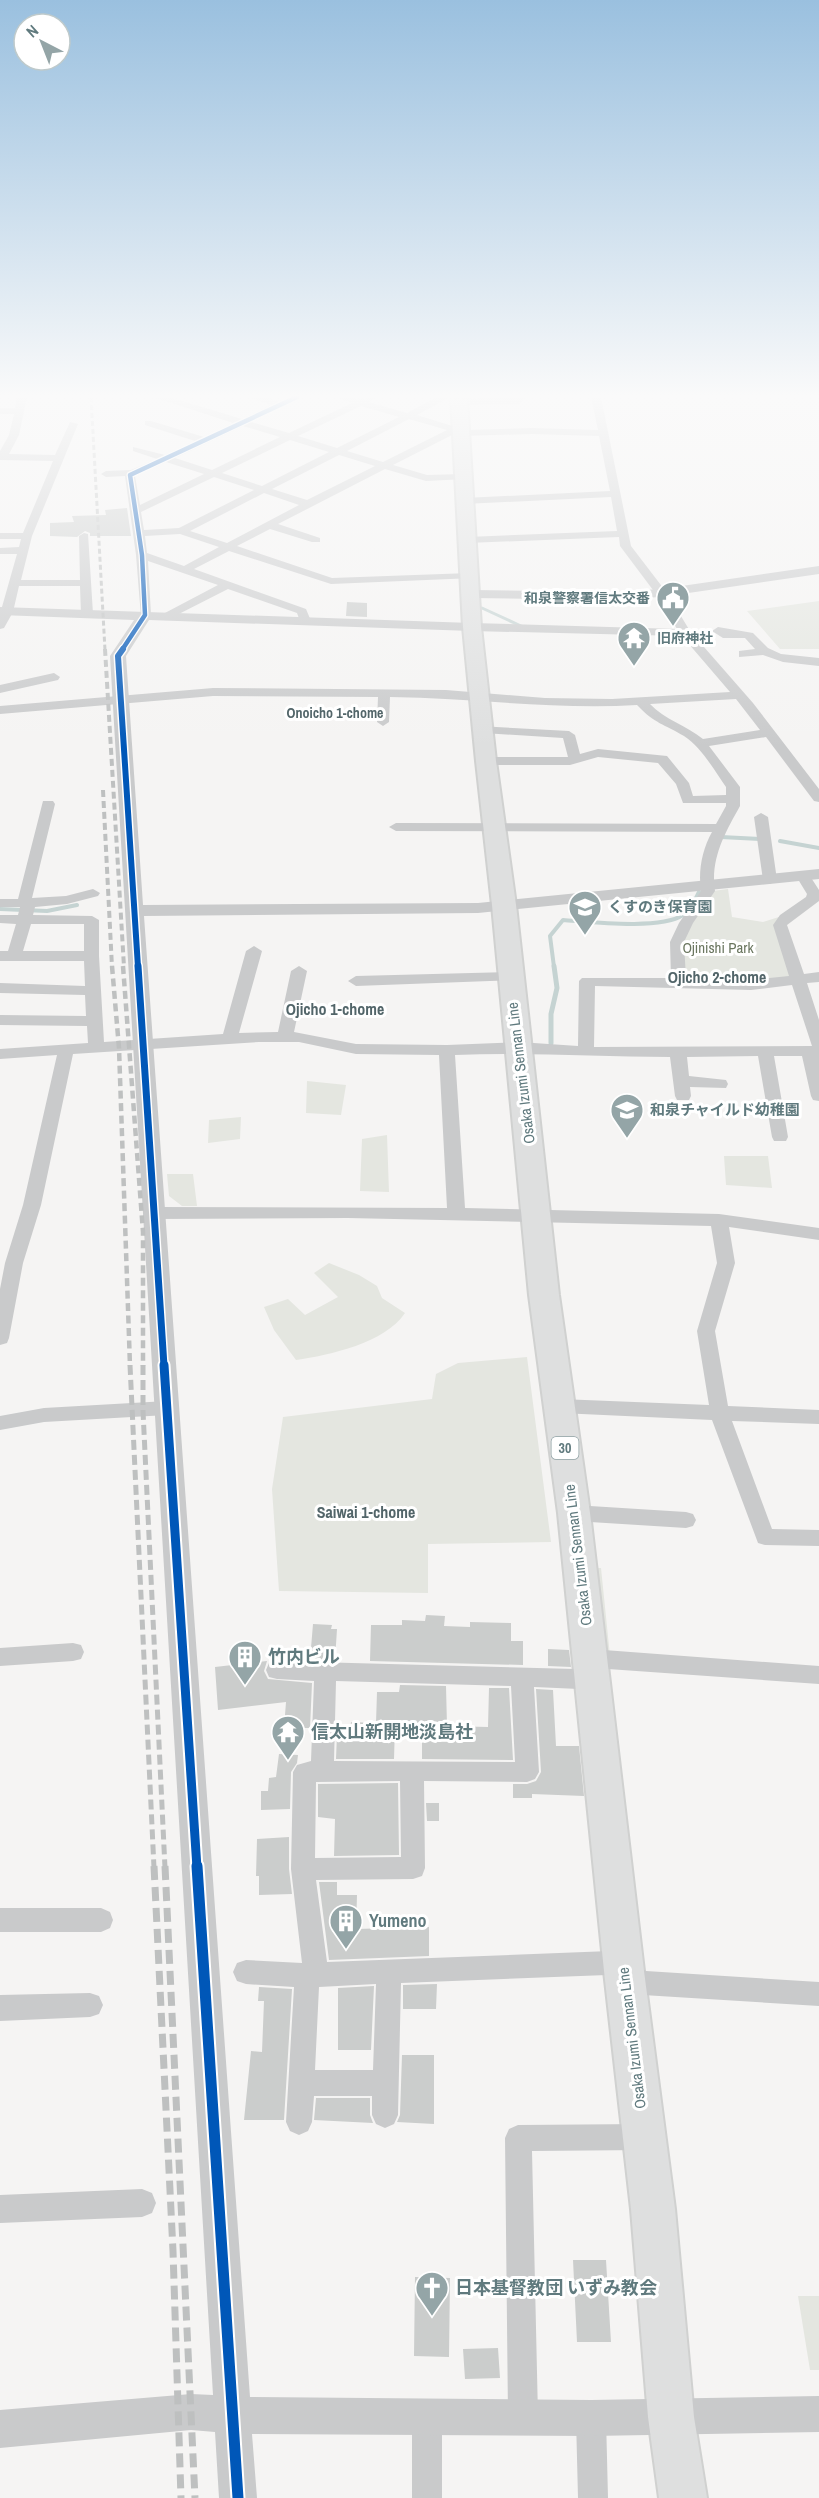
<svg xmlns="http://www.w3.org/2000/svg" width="819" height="2498" font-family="'Archivo Narrow','Noto Sans JP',sans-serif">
<rect width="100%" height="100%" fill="#f5f4f3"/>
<path fill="#e4e6e0" d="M819,601V649H780L747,611Z
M728,889L732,917L763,922L782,916L793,977L769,981H686L681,978L682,942L689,926L713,891Z
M307,1081L346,1085L341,1115L306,1113Z
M241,1117L240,1139L208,1143L209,1120Z
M387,1135L389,1192L360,1191L362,1139Z
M724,1156H768L772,1188L726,1185Z
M167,1174H193L197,1206H182L169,1196Z
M329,1263L359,1275L377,1286L382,1298L405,1313C385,1343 330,1355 296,1360L274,1330L264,1307L288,1299L305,1315L338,1297L314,1273Z
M527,1357L551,1542L428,1544V1593L279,1591L272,1489L283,1417L432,1399L436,1374L458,1363Z
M583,1568H601L610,1656L592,1655Z
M798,2296H819V2370H810Z"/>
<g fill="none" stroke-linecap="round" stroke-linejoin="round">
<path stroke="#c5d3d2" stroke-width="3" d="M482,608L521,626"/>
<path stroke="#c5d3d2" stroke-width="4" d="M721,837L760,839
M780,841L819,848
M0,909L47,911L77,905
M554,967L550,936L563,920C592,922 660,930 683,915C691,910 695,900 699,892"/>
<path stroke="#c5d3d2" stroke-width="5" d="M551,1043V1014L557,988L554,966"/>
</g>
<path fill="#cbcdcc" d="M127,508L131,536H90V533L85,531L77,537L50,536V523L74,522L72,516L106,515L105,510Z
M347,602L367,603V617L346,616Z
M426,1615L445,1616L444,1626L470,1627V1622L511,1623V1641H523V1665L370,1661L371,1625H402V1620L425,1621Z
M313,1624L332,1625L331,1629H337L335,1660H310Z
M548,1649L569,1650L571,1667L548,1666Z
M267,1661L264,1671L268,1679L312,1683L310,1728H284L286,1702L218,1710L215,1667Z
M400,1685L446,1686L447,1726L488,1727L489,1688H509L513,1760L422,1759V1726H395L394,1759H336L337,1734H350L351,1722L376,1723L377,1692H399Z
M536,1689L553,1690L556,1746H579L584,1796L532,1794V1798H513V1784H527L536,1781L541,1772Z
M279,1754L298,1755L297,1763L291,1772L290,1809L261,1810V1791H268L269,1778L276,1777Z
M398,1783L399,1855L334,1856L335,1819L318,1817V1784Z
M426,1803H439V1821H427Z
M289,1837V1869L292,1894L259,1895V1876H256L257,1839Z
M319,1882H337V1895H357L356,1929L429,1927V1956L329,1960Z
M437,1984L436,2009H403V1985Z
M374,1986L371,2050H338V1988Z
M259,1987L292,1989L284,2120H244L251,2051L262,2052L264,2001H258Z
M402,2055H434V2124L397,2122L400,2115Z
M316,2098H370V2115L373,2123L314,2120Z
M573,2260H606L611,2342H577Z
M415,2277L450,2278L449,2357L414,2356Z
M498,2348L500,2378L465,2379L463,2349Z"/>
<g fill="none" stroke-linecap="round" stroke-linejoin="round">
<g stroke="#d0d1d0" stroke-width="4">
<path id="primary" d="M451,397H467L481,627L496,761L516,905L559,1295L590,1513L644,1971L675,2209L694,2417L707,2498H659L648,2417L631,2209L604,1971L558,1513L529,1295L492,905L476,761L463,627Z"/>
</g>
<path fill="#c9cacb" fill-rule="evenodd" d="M17,397H27L19,435L9,454L55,455L70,422L78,424L32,536L21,580H80L79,536L84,533L88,534L93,614L87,618L81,614L80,586H19L13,612L4,628L0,629V614L17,554H0V548L19,547L21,539H0V533H23L53,461L0,460V451L9,435L14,414H0V408H15Z
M153,397H169L242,419L271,405L249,397H265L280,401L289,397H302L251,422L289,433L352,403L336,397L360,399L377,397L369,402L407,413L437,397H450L417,415L465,430L532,428L598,430L591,397H601L631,546L667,593L690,631L753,703L819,789V802L814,801L766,737L709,746L740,787V806C725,833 710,859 715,891L693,923L684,942L686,979L751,980L789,976L773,925L780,915L806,897L807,894L796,876L798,873H808L819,890V901L787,925L804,974L819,972V982L807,983L819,1020V1101L813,1100L811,1096L802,1056H774L788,1137L786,1141H774L772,1137L758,1056L687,1057L689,1076L726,1080L728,1084L726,1088L690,1087L691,1096L689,1100H677L675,1096L670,1057C599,1057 527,1052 455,1055L465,1208L719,1214L819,1228V1240L729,1227L735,1263L715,1331L728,1406L819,1410V1424L732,1421L772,1529L819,1530V1546L765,1545L758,1543L712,1420L560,1413L553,1411L550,1406L553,1401L560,1399L709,1405L697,1331L717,1263L711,1226L348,1218L154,1219L148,1217L145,1213L148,1209L154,1207L447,1208L439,1055L356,1054L299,1042H259L73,1054L41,1205L23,1263L9,1338L7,1343L0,1345V1289L5,1263L23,1205L57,1055L0,1059V1049L88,1043L87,1026L0,1025V1015L86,1016L85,995L0,993V983L85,986L84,961H0V951H8L16,924L0,923V915H18L20,907H0V899H18L43,801H53L55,804L32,898L66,896L93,889L100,893L98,896L67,904L35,907L33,915L92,916L99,920V956L104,1042L223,1034L246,951L254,946L262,951L239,1033L278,1032L291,971L299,966L307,971L294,1032L356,1044L447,1045L519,1042L578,1046L579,981L582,978H671L670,942L679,923L701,891C698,871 702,850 712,832L396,831L389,827L396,823L716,824L726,806V803H683L676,784L658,763L598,757L570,765H486L479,761L486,757H568L563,738L483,733L477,729L478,726L569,731L575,735L580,754L598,749L667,756L689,783L693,796L726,795V787C714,770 702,748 684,736C664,724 655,724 637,705C555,710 473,698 390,697L389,722L383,726L377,722L378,697L213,696L0,714V706L213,688L446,690L545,698L612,699L730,692L682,636L472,631L466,627L472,623L677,629L656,594L620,546L619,537L467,543L461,540L467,537L617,531L611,497L464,504L459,501L464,498L610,491L599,436L532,434L461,436L454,434L393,465L427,475L462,474L467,477L466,479L426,481L385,469L278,524L320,538V542H312L270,529L237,546L332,578L470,573L474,574V578L331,584L229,551L194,569L306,609L311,621L309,624H301L297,613L228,589L171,618H163V614L218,585L148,561L151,615L149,617H141L136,555L125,476L106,477L101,474L106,471L131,470L157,459L133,451V447L165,455L195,441L145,425V421H151L204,437L233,423ZM361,406L399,417L337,448L298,436ZM409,419L447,430L383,462L347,451ZM243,426L280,437L212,470L175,458ZM290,440L329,452L262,486L222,473ZM339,455L375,466L307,500L272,489ZM166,462L204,474L140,505L135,476ZM214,477L254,490L179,528L144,530L141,512ZM264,493L299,505L227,543L190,531ZM180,534L219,547L184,566L147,553L145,536ZM736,699L760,730L703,739C686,725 665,720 650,704ZM31,924H84V951H23ZM792,985L812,1046L594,1047L595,986L751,990Z
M525,397L521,403L518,404L459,405L454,402L459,399Z
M718,627L753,633L768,648L781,654L819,658V666L783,662L763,655L739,657V651L755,649L745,638H723L712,631Z
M54,673L60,677L58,680L0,693V685Z
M761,813L768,817L777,880L770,884L763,880L754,817Z
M510,972L515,974L518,977L515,980L356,986L348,981L356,976Z
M167,1401L174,1403L177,1408L174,1413L167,1415L44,1422L0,1430V1416L44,1408Z
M574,1505L686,1512L693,1514L696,1520L693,1526L686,1528L574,1521L567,1519L564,1513L567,1507Z
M73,1643L81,1645L84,1652L81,1659L73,1661L0,1666V1648Z
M604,1650L819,1666V1684L608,1669L587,1686L579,1689L534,1687L539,1772L535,1779L527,1782L424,1781L425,1868L422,1876L413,1879L316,1880L327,1962L610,1951L646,1971L819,1982V2006L643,1995L607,1975L401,1983L398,2115L394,2124L385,2128L376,2124L372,2115V2096H314L312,2122L308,2131L299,2135L290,2131L286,2122L294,1987L246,1984L237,1981L233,1972L237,1963L246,1960L302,1963L291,1869L293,1772L297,1765L311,1761L314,1681L277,1679L269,1677L266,1670L269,1663L277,1661L575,1669L596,1652ZM336,1681L511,1686L515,1762L334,1761ZM400,1781L401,1857L315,1858L316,1782ZM376,1984L373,2070H315L319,1987Z
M0,1908H101L110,1912L113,1920L110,1928L101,1932H0Z
M90,1993L99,1996L103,2005L99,2014L90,2017L0,2021V1995Z
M644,2124L653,2128L657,2137L653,2146L644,2150L532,2151L538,2416L533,2426L523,2431L513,2426L508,2416L505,2138L509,2129L518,2125Z
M142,2189L152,2193L156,2203L152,2213L142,2217L0,2223V2195Z
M427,2402L437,2407L442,2417V2498H412V2417L417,2407Z
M591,2403L601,2408L606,2418L608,2498H578L576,2418L581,2408Z"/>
<path fill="#c9cacb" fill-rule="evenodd" d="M819,566V574L661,597L607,600L472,598L465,594L472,590L607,592L661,589Z
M0,607L472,623L479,627L472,631L149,620L126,656L143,905L478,903L819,869V879L478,913L144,916L250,2397L591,2400L819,2396V2432L591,2436L252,2434L257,2498H219L215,2432L191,2430L0,2448V2410L191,2394L213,2395L110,656L134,620L0,615Z"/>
<use href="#primary" fill="#dedfdf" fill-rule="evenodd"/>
<path stroke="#bec0c0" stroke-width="3" stroke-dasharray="5 3" stroke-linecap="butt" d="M91,397L105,650"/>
<path stroke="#bec0c0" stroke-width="4" stroke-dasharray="7 4" stroke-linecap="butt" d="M105,649L124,967
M103,790L112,967"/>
<path stroke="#bec0c0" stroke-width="4.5" stroke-dasharray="8 4.5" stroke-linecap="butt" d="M112,966L119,1048L130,1366
M123,966L143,1232V1366"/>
<path stroke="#bec0c0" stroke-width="5" stroke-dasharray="10 5" stroke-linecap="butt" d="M130,1365L154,1868
M143,1365V1411L165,1868"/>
<path stroke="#bec0c0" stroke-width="7" stroke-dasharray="14 7" stroke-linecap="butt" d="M154,1866L173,2251L181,2498
M165,1866L195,2498"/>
<g stroke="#fff" stroke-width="7">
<path id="cycleway-far4" d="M122,650L145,615L142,555L130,475L297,397"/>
</g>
<g stroke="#fff" stroke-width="9">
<path id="cycleway-far3" d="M123,649L118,656L138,967"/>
</g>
<g stroke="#fff" stroke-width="10">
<path id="cycleway-far2" d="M138,966L164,1366"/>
</g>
<g stroke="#fff" stroke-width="13">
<path id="cycleway-far1" d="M164,1365L197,1868"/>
</g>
<g stroke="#fff" stroke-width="15">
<path id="cycleway" d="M197,1866L238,2498"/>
</g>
<use href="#cycleway-far4" stroke="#0057b8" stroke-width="4.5"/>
<use href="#cycleway-far3" stroke="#0057b8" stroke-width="6"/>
<use href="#cycleway-far2" stroke="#0057b8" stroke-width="7"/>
<use href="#cycleway-far1" stroke="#0057b8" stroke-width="9"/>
<use href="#cycleway" stroke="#0057b8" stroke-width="11"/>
</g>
<linearGradient id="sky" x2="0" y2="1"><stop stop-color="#9ac0df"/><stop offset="0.53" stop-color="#fafafa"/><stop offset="1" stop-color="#fafafa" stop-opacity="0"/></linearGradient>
<rect width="819" height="747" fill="url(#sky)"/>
<defs>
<g id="civic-pin" transform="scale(1.725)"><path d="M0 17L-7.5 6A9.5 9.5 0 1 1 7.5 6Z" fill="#94a5a7" stroke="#fff"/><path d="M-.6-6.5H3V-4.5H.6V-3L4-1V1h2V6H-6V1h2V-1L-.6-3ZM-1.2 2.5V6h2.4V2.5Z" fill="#fff"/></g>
<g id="temple-pin" transform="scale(1.725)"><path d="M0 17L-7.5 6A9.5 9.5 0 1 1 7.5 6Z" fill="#94a5a7" stroke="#fff"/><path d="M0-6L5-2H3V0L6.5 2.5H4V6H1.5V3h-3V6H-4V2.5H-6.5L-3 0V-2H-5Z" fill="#fff"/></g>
<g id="school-pin" transform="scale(1.725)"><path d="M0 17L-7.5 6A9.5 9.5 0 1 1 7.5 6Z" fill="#94a5a7" stroke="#fff"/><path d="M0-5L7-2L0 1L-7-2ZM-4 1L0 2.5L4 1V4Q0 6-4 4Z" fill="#fff"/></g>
<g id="building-pin" transform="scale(1.725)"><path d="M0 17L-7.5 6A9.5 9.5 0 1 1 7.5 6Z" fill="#94a5a7" stroke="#fff"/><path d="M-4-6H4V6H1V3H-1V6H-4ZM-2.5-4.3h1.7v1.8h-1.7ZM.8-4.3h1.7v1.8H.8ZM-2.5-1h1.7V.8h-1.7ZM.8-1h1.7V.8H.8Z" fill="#fff"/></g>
<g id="church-pin" transform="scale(1.725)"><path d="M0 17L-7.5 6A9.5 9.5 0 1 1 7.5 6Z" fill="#94a5a7" stroke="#fff"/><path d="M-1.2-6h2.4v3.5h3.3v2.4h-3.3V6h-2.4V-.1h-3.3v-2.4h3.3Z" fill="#fff"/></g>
</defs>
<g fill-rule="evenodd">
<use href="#civic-pin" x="673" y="598"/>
<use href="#temple-pin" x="634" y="638"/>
<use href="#school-pin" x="585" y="907"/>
<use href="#school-pin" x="627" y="1110"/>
<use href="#building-pin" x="245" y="1657"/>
<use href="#temple-pin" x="288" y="1732"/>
<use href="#building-pin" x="346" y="1921"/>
<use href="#church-pin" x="432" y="2288"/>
</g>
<g text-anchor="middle" stroke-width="6" stroke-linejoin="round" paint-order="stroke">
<g font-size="14" font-weight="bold" fill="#607a7e" stroke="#fff" text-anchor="end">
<text x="650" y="603">和泉警察署信太交番</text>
<text x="657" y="643" text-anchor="start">旧府神社</text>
</g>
<g font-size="14" font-weight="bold" fill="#526569" stroke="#fff">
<text x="335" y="718">Onoicho 1-chome</text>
</g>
<rect fill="#fff" stroke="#90a2a5" stroke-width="1.5" x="551.5" y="1437" width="27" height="22" rx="4.5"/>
<g font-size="14" font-weight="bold" fill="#607a7e">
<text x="565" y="1453">30</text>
</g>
<g font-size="15" font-weight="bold" fill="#607a7e" stroke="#fff" text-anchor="start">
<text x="608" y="912">くすのき保育園</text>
<text x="650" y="1115">和泉チャイルド幼稚園</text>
</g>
<g font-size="15" fill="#6a765f" stroke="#fff">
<text x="718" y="953">Ojinishi Park</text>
</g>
<g font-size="15" fill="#607a7e" stroke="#fff">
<text transform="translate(521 1073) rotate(-97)" y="5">Osaka Izumi Sennan Line</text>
<text transform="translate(578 1555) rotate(-97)" y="5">Osaka Izumi Sennan Line</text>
<text transform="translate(632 2038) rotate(-97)" y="5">Osaka Izumi Sennan Line</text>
</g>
<g font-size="16" font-weight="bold" fill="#526569" stroke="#fff">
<text x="717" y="983">Ojicho 2-chome</text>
<text x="335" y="1015">Ojicho 1-chome</text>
<text x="366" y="1518">Saiwai 1-chome</text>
</g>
<g font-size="18" font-weight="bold" fill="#607a7e" stroke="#fff" text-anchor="start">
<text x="268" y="1663">竹内ビル</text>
<text x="311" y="1738">信太山新開地淡島社</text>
<text x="369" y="1927">Yumeno</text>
<text x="455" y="2294">日本基督教団 いずみ教会</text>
</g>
</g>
<g transform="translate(42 42) rotate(318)"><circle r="28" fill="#ffffff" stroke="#bfcacb" stroke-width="1.5"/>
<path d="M0-4.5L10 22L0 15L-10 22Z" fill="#94a5a7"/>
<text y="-9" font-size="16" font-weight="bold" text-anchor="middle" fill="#607a7e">N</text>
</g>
</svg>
